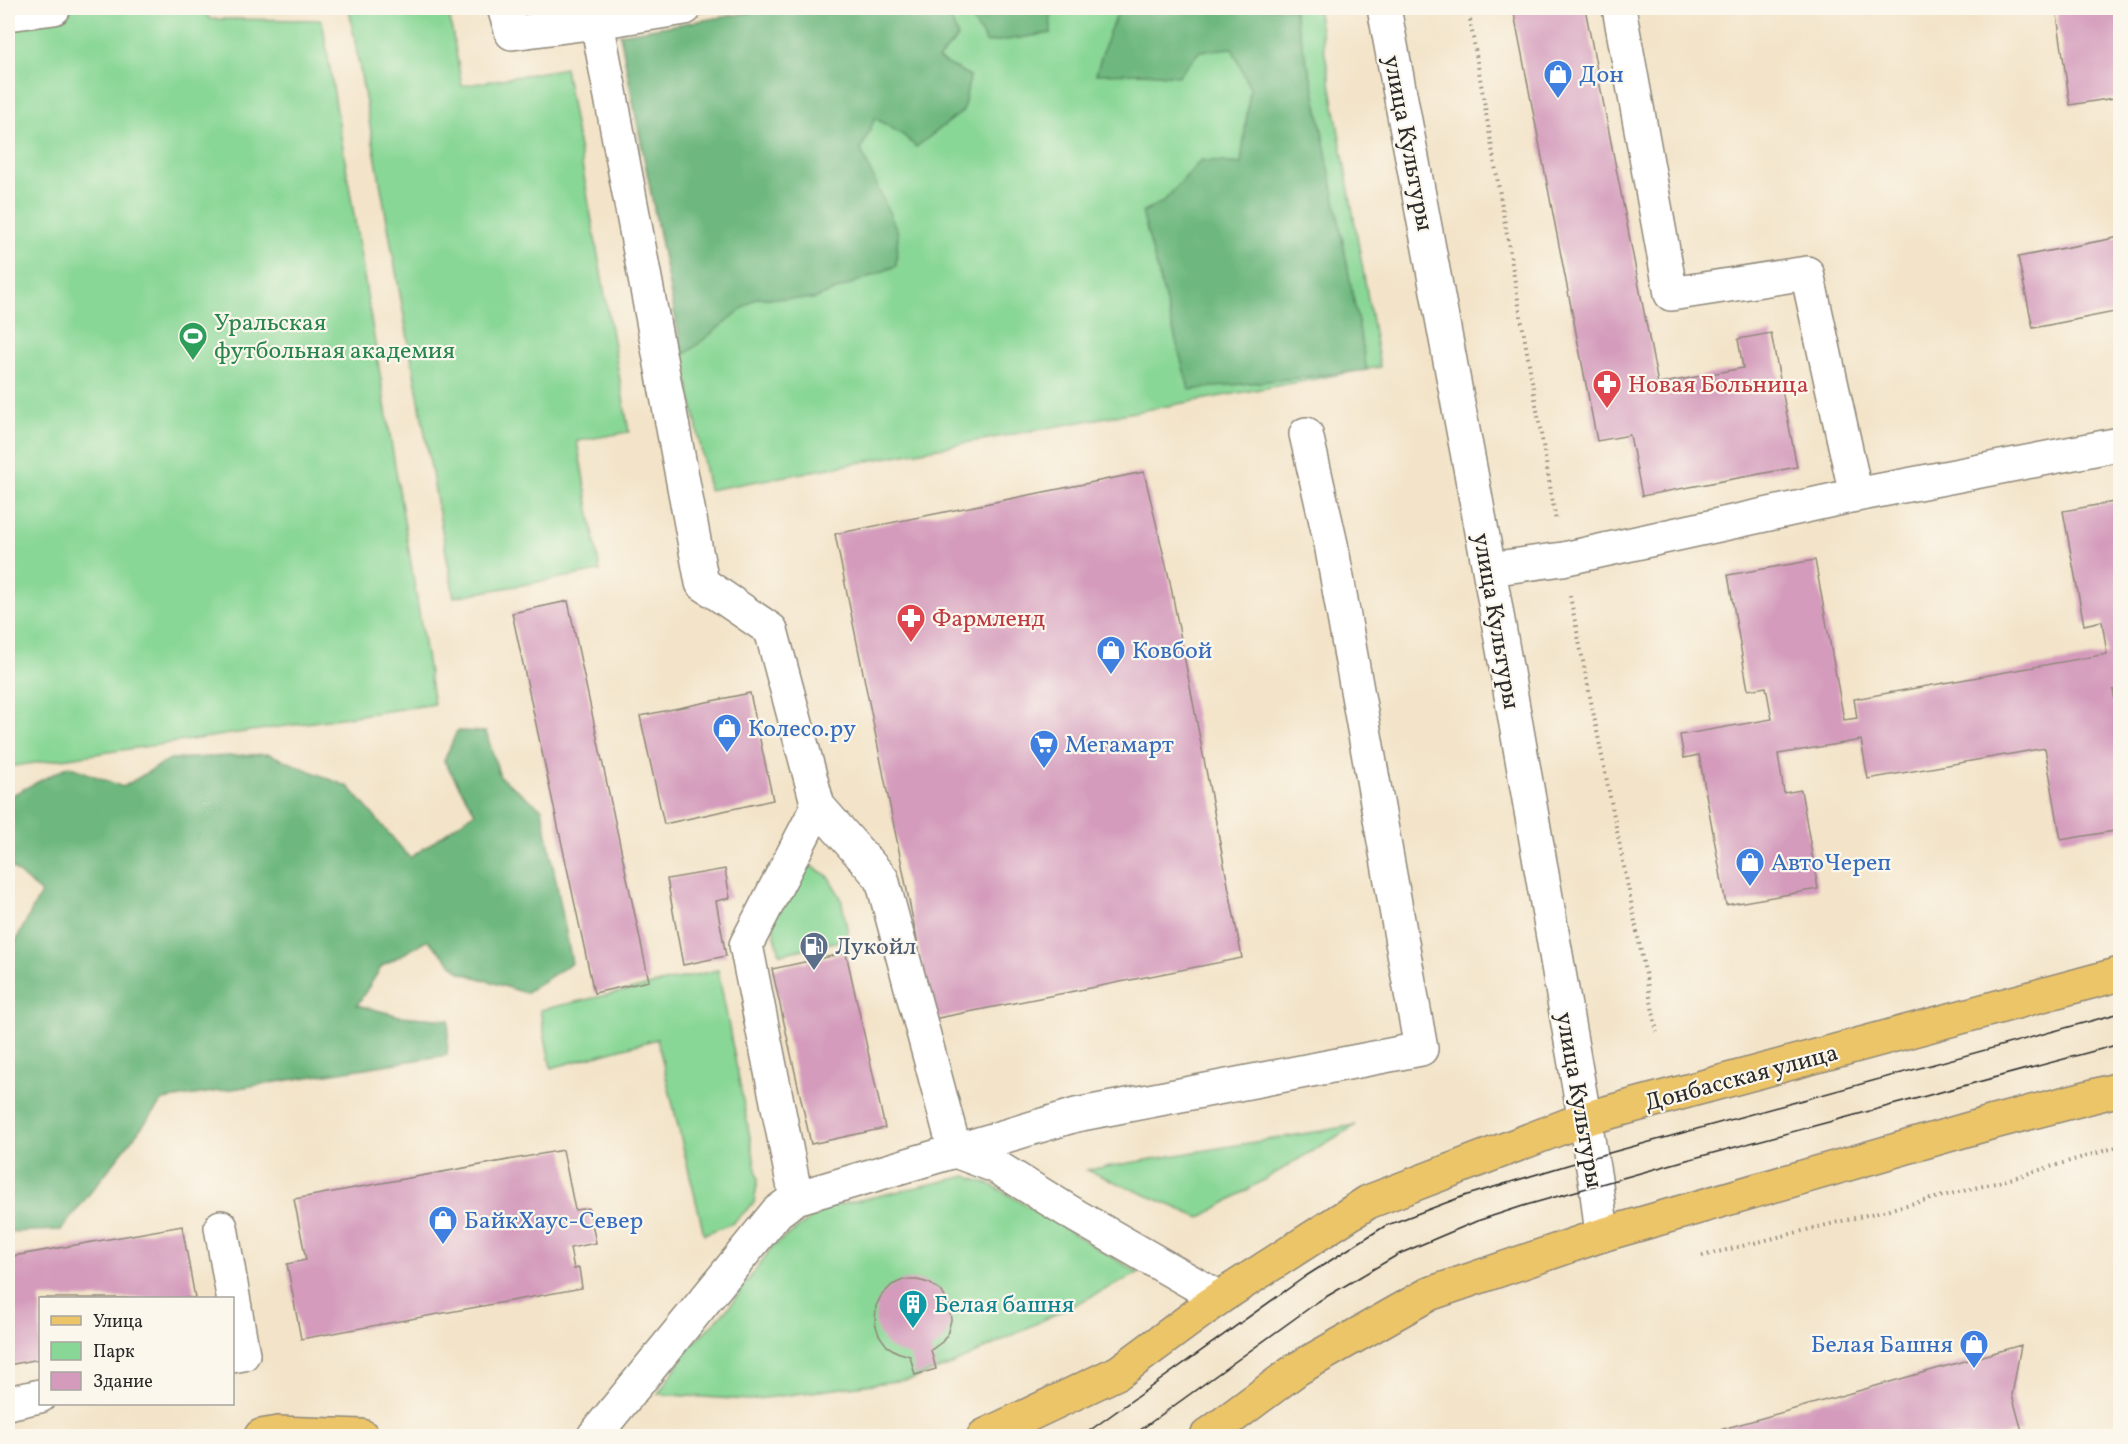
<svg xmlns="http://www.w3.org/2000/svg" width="2128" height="1444" font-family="Vollkorn,serif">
<rect width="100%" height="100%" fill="#fbf7ec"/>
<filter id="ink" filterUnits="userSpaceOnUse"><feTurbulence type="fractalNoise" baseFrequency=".0167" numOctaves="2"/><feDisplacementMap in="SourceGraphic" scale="12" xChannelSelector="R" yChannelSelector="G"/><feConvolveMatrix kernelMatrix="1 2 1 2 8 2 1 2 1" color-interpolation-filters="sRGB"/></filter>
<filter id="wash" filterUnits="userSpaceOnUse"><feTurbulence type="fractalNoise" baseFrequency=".008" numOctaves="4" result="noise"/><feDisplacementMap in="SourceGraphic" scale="24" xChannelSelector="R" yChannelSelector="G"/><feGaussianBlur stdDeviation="1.35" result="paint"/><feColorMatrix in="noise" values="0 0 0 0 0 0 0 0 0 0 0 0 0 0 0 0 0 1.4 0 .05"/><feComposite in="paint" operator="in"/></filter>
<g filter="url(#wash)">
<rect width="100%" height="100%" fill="#f3e4c9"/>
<path fill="#89d796" stroke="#5a8160" stroke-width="1.5" d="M8,8H206L209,19L322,20L434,704L8,767Z
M349,8H448L462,86L565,68L629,432L577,441L600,571L454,597Z
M777,8H1317L1380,367L709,490L620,34Z
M811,866L828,876L841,898L849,939L780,954L771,920L791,884Z
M718,970L758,1179L754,1203L733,1223L704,1234L657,1039L551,1068L540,1010Z
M1356,1125L1200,1218L1087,1170Z
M966,1176L994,1186L1139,1273L954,1364L912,1379L749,1400L658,1394L690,1347L729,1307L772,1247L825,1208Z"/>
<path fill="#6eb87f" stroke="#4c7255" stroke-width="1.5" d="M777,8H1050L1051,33L987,43L970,17L948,12L958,37L938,59L970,76L963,111L916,147L903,135L875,118L861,150L898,233L896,266L814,299L756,298L683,356L620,34Z
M1120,8H1293L1314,89L1367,370L1189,390L1142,212L1163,202L1201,160L1241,164L1250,89L1232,48L1200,51L1178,76L1146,73L1096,74L1109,32Z
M457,731L486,732L500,777L542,809L572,963L525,993L460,972L428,940L382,966L357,1005L400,1016L449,1020L447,1055L163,1100L61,1230L8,1232V956L41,893L8,864V797L69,766L123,787L170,759L269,754L349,787L410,858L475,812L444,761Z"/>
<g id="blocks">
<path fill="#d49bbc" d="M1513,8H1585L1658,384L1743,368L1738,339L1771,333L1797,467L1642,496L1630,435L1597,441Z
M2056,8H2120V97L2070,105Z
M2120,237V311L2033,328L2018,257Z
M1144,472L1170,582L1242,958L933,1019L835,534Z
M2120,501V688L2113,690L2120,728V830L2061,840L2045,748L1868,779L1861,740L1778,754L1784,793L1801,790L1818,889L1726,905L1699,755L1684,758L1680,735L1772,719L1766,687L1748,690L1728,575L1815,560L1844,720L1857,718L1854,699L2107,654L2102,621L2084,625L2063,511Z
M568,601L649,981L594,993L512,613Z
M750,693L773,800L664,824L640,716Z
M725,869L730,898L716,901L726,956L683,965L667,879Z
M846,953L885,1128L811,1144L772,969Z
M563,1150L575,1210L589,1208L596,1243L570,1248L574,1269L579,1268L582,1288L301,1339L287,1264L306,1260L294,1199Z
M182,1226L195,1298H40V1359L8,1365V1257Z
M903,1280H917L929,1283L942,1292L949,1305L951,1320L947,1335L942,1342L931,1350L936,1369L915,1375L910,1356L897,1352L887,1346L879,1335L875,1323L876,1306L881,1296L892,1285Z
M2021,1345L2012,1395L2022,1431L2004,1436H1698Z"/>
</g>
</g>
<g filter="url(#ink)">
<use href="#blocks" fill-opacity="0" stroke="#8f887a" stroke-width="1.5"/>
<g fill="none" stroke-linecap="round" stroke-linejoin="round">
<g stroke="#8f887a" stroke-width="36">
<path id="minor" d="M504,8L512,33L597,22
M685,8L597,22L702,583L771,630L818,806L882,879L955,1151L1076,1115L1421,1049L1331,544L1306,434
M1384,8L1489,569L1596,1185L1602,1235
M1619,8L1671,294L1807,273L1856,495
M8,14L54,8
M1489,569L1563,559L1856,495L2120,444
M796,1198L746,945L818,806
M221,1227L243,1354L232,1356
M8,1403L40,1396
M594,1436L777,1212L796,1198L955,1151L995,1166L1078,1217L1219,1298"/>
</g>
<g stroke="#8f887a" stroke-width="36">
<path id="major" d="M261,1436L278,1433L362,1436
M984,1436L1119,1372L1219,1298L1368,1202L1584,1119L2120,974
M1207,1436L1297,1369L1429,1294L1602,1235L1990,1123L2120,1089"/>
</g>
<path stroke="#8f887a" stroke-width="4" stroke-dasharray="1.5 4.5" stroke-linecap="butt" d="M1468,8L1556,521
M1570,596L1657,1032
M1702,1256L2003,1181L2120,1146"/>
<use href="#minor" stroke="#fff" stroke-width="33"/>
<use href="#major" stroke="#edc569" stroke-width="33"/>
<path stroke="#2b2b2b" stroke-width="1.5" d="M1082,1436L1306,1276L1385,1226L1464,1196L1591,1158L2120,1013
M1132,1436L1319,1301L1399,1254L1477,1221L1523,1206L1683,1161L2120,1044"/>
</g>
</g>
<defs>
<g id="shop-pin" transform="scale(1.5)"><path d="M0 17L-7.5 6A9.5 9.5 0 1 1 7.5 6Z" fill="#3f7fe0" stroke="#fbf7ec"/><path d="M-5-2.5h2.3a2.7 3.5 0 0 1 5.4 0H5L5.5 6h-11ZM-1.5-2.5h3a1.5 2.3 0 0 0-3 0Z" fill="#fff"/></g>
<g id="stadium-pin" transform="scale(1.5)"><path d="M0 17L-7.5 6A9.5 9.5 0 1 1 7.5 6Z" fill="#2e9e5b" stroke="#fbf7ec"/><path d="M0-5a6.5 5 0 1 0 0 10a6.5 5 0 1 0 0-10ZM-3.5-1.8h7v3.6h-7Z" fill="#fff"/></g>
<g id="pharmacy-pin" transform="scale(1.5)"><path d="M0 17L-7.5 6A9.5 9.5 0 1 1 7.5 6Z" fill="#e0444e" stroke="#fbf7ec"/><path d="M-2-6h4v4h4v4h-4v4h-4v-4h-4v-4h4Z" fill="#fff"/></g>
<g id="supermarket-pin" transform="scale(1.5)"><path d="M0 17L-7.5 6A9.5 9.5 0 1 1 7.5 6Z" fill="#3f7fe0" stroke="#fbf7ec"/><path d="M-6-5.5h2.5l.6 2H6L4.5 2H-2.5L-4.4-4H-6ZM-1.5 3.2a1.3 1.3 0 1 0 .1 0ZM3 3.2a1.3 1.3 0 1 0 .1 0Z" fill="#fff"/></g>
<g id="fuel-pin" transform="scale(1.5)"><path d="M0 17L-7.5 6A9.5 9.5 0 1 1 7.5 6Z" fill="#5c6f8a" stroke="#fbf7ec"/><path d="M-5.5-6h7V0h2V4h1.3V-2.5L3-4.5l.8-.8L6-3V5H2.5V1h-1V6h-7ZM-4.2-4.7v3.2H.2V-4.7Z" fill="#fff"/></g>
<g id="building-pin" transform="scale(1.5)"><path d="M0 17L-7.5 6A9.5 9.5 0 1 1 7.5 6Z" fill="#0f9aa8" stroke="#fbf7ec"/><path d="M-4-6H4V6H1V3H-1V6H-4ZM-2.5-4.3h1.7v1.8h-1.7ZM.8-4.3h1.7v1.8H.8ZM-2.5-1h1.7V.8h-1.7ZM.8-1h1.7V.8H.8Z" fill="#fff"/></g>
</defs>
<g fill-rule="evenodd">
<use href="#shop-pin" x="1558" y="74"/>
<use href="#stadium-pin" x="193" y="336"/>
<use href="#pharmacy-pin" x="1607" y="384"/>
<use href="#pharmacy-pin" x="911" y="618"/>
<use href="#shop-pin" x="1111" y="650"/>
<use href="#shop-pin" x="727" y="728"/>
<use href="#supermarket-pin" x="1044" y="744"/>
<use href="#shop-pin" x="1750" y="862"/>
<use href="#fuel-pin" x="814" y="946"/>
<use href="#shop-pin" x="443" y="1220"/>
<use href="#building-pin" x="913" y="1304"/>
<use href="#shop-pin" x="1974" y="1344"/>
</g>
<g text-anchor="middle" stroke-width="4.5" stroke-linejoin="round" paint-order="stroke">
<g font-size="24" fill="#366cbe" stroke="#fbf7ec" text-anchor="start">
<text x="1579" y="82">Дон</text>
<text x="1132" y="658">Ковбой</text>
<text x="748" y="736">Колесо.ру</text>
<text x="1065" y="752">Мегамарт</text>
<text x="1771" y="870">АвтоЧереп</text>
<text x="464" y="1228">БайкХаус-Север</text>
<text x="1953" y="1352" text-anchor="end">Белая Башня</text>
</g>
<g font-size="24" fill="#2b2b2b" stroke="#fbf7ec">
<text transform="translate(1409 143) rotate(79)" y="8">улица Культуры</text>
<text transform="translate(1497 621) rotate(80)" y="8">улица Культуры</text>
<text transform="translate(1741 1077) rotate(-15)" y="8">Донбасская улица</text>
<text transform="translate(1580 1100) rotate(80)" y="8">улица Культуры</text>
</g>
<g font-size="24" fill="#27864d" stroke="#fbf7ec" text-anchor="start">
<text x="214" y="330">Уральская<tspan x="214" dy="28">футбольная академия</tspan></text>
</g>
<g font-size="24" fill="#be3a42" stroke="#fbf7ec" text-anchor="start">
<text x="1628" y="392">Новая Больница</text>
<text x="932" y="626">Фармленд</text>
</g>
<g font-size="24" fill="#4e5e75" stroke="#fbf7ec" text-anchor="start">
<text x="835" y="954">Лукойл</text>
</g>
<g font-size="24" fill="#0d838f" stroke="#fbf7ec" text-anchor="start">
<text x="934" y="1312">Белая башня</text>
</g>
</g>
<rect width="2128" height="1444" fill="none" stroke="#fbf7ec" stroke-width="30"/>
<rect x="39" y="1297" width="195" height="108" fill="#fbf7ec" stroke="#a8a59f" stroke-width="1.5"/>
<rect x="51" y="1316" width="30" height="9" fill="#edc569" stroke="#a8a59f" stroke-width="1.5"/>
<text x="93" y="1327" font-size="18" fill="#2b2b2b">Улица</text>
<rect x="51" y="1342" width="30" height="18" fill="#89d796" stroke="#a8a59f" stroke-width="1.5"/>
<text x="93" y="1357" font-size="18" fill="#2b2b2b">Парк</text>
<rect x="51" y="1372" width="30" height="18" fill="#d49bbc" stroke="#a8a59f" stroke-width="1.5"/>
<text x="93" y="1387" font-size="18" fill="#2b2b2b">Здание</text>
</svg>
